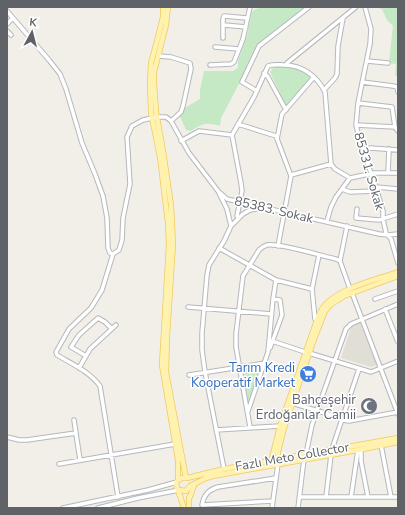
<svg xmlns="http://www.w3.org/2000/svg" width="405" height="515" font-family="'Nunito Sans',sans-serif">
<rect width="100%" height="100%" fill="#f1efe8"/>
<path fill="#e1ded6" d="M360,322L377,365L371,367L341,358L351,327Z"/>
<path fill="#c5e8c5" d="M265,7H307L275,30L259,46L221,118L220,126C206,122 203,123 191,131L186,130L178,112L200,99V90L204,71H233L238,68V61L247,36L252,12L256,9Z
M376,7H398V76H395L396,64L389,63L393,26L387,20L382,9Z
M278,66L298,68L312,77L286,106L270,72L273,68Z
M263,365L250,403H249L242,370V368Z"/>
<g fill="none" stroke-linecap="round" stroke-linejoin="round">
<g stroke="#b5b8bc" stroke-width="5.5">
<path id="minor" d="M365,7L371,29L370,44L358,103L356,125L360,141L377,191L383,211V219L386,233L391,239L398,263
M7,11L49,60L60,74L66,89L82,143L95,174L103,196L107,218L108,248L110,253L113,254
M7,24L13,18
M224,25L246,27
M7,31L11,35
M223,38V19L224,16L247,18
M215,47L239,49
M158,56L171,57L190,63L191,69L183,106L181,112L171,121
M367,61L388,63
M210,65L231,64L234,62L243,39L250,7
M287,65V63L356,7
M264,73L268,77L286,110
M362,82L393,86L397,87L398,92
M324,90L335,78L337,74L338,46L343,18
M257,91L242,82L259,46L309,7
M358,103L392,107L395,127L398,131
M238,124L276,136L291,176L278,246
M356,125L395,127
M232,135L254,97L268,66C274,64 278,65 284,65C302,65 317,76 325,92L331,164L335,169L350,178
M232,135L241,183L242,191L237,216L238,218
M277,139L282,114L314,77
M181,141L199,131L232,135
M363,149L370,148L398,150
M388,173L389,149
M291,175L331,164
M376,187L398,189
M342,189L350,192L377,191
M219,193L227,209L231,226
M357,209L356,218L379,220L398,214
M327,221L331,207L336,197L350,178L374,173H398
M347,226L340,261L350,289
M219,248L276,280L312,289
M352,293L398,414
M375,299L398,291
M188,307L271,314
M385,309L398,342
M317,320L315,319L312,289L319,255
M272,341L305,352
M270,348L282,315L280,300L273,299
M309,353L371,372L398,361
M86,356L71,347L79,335L98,318L105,322L111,328
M79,368L90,349L116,325
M189,375L265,363
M292,403L341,418L343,420L349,421L398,412
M248,411L268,352L273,299L276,280
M74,420L80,460
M250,427L236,347V334L243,276L259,250C261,248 263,246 267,245C281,243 321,256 336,259L340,261
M216,430L280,426
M7,437L19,440H27L76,433
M381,445L391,497
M332,449L359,369
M361,450V461L368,497
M306,454L312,425L346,329L351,324L398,304
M59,464L175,444
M224,469L205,372L202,350V333L207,275L209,265L224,241L231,226L243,214L250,210L261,208
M118,497L100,386C90,372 72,364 57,355L56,352L69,329L91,308L102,290L113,254L119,250L122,240L123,218L130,184L127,137L132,126L143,120L157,117H166L171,121L189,153L218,191L227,199L379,234L388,235L398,234
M300,497H398
M326,497L331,455
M351,497L358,450
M273,501L202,505C204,495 208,490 218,487L276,478
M63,508L148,490L177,482
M98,508L138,498L179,490
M272,508L278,464
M298,508L304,459"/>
</g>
<g stroke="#f2c960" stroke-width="6">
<path id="major" d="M163,7V17L157,41L151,63L150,85L151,113L160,157L168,223L169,244L162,365L178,460V480
M168,7L166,25L154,72V83L156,112L163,151L171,205L173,244L167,336L166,372L186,478
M278,464V452L284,428L313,342L325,311L330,305L344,296L398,276
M272,465V458L280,426L317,320C319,314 322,308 326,304C343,287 376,280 398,272
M179,490L186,491L190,486L206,478L213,476L358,450L398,442
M189,499L194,486
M184,508L176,484C178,479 182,477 187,478L224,469L398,438
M189,508V498"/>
</g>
<use href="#minor" stroke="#fff" stroke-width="3.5"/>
<use href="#major" stroke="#fff2af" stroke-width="4.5"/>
</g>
<defs>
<g id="supermarket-disc" transform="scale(0.9)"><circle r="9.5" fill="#3f7fe0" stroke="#fff"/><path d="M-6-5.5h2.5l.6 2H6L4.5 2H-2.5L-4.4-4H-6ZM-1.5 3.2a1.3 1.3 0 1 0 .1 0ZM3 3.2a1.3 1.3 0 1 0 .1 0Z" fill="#fff"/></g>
<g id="mosque-disc" transform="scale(0.9)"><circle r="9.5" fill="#6b7280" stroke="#fff"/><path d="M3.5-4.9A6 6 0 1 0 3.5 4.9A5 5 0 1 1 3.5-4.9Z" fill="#fff"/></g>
</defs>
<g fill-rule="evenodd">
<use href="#supermarket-disc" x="308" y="374"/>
<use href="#mosque-disc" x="369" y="406"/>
</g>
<g text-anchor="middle" stroke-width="3" stroke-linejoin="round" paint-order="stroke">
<g font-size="13" fill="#5f6368" stroke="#fff">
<text transform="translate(370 171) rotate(74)" y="5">85331. Sokak</text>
<text transform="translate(274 209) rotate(13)" y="5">85383. Sokak</text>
<text transform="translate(292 456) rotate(-10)" y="5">Fazlı Meto Collector</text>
</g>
<g font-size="13" fill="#366cbe" stroke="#fff" text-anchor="end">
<text x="295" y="372">Tarım Kredi<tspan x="295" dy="15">Kooperatif Market</tspan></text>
</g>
<g font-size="13" fill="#5b616d" stroke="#fff" text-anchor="end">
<text x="356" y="404">Bahçeşehir<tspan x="356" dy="15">Erdoğanlar Camii</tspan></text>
</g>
</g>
<rect width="405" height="515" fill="none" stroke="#5f6368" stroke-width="16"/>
<g transform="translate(32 32) rotate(7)" stroke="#ffffff" stroke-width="3" paint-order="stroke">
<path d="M0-3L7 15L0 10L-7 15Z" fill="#5f6368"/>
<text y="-6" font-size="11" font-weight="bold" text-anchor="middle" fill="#5f6368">K</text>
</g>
</svg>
